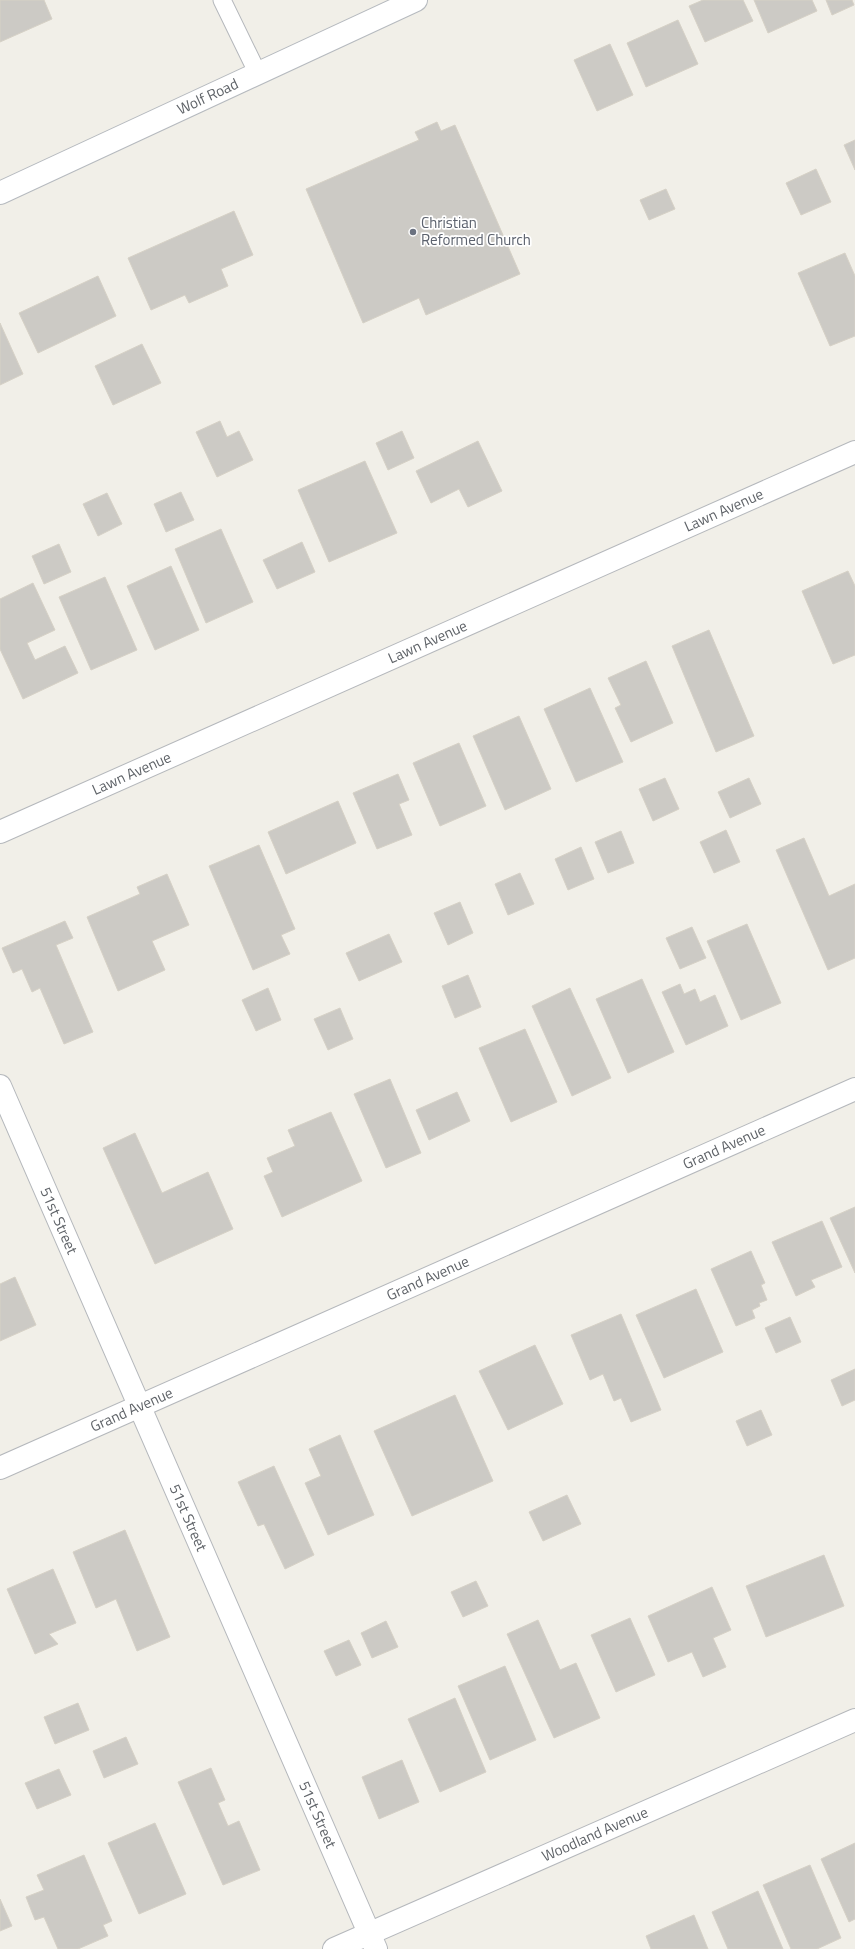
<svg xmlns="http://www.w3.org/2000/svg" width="855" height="1949" font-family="'Titillium Web',sans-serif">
<rect width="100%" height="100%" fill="#f1efe8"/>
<path fill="#cccac5" stroke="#d6d1c6" d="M0,0H44L52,19L0,42Z
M703,0H743L753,21L705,42L689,6Z
M754,0H812L817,11L768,33Z
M826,0H852L854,5L832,15Z
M678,20L698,64L646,87L627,43Z
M610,44L633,95L597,111L574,60Z
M437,122L441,131L455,125L520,274L426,315L419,298L363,323L306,189L419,140L415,132Z
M855,140V170L844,145Z
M816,169L831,202L801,215L786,183Z
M666,189L675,209L649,220L640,200Z
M234,211L253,255L221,269L228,286L189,303L185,295L151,310L128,258Z
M845,253L855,276V336L830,346L798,273Z
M98,276L116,316L38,353L19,313Z
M0,323L23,374L0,385Z
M142,344L161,383L113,405L95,366Z
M220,421L227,437L239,431L253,460L217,477L196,432Z
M402,431L414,458L388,470L376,443Z
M478,441L502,491L468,507L459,489L431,503L416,471Z
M365,461L397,533L329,562L298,490Z
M181,492L194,520L166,532L154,504Z
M107,493L122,524L98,536L83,504Z
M221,529L253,602L206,623L175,549Z
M302,542L315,572L277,589L263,560Z
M59,544L71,572L44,584L32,556Z
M171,566L199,630L155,650L127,586Z
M848,571L855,586V655L833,664L802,591Z
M105,577L137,650L91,670L59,597Z
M33,583L55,630L27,643L35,660L65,646L78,673L23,699L0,649V599Z
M709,630L754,736L716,752L672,646Z
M646,661L673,723L631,742L615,708L621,705L608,678Z
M590,688L623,762L576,782L544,709Z
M519,716L551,789L505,810L473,736Z
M459,743L486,806L440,826L413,763Z
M398,774L409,800L399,804L412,835L377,849L353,793Z
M665,778L679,809L653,821L639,789Z
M749,778L761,804L730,818L718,792Z
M338,801L356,843L286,874L268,832Z
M726,830L740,862L714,873L700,842Z
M621,831L634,863L608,873L595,842Z
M804,838L829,896L855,884V958L828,970L776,850Z
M259,845L295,929L281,935L290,954L253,970L209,866Z
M581,847L594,879L568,890L555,859Z
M520,873L534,904L508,915L495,884Z
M167,874L189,925L152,941L165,970L118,991L87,917L140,894L137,887Z
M460,902L473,933L448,945L434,913Z
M65,921L73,938L56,945L93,1032L64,1044L40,988L32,992L22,969L13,973L2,948Z
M747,924L781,1003L741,1020L707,941Z
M692,927L706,958L680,969L666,938Z
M389,934L402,962L359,981L346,953Z
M468,975L481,1007L455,1018L442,986Z
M642,979L674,1052L628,1073L596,999Z
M680,984L684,994L695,989L700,1002L715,995L728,1026L686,1045L662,992Z
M268,988L281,1020L256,1031L242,1000Z
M570,988L611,1078L572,1096L532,1006Z
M340,1008L353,1039L328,1050L314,1019Z
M525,1029L557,1102L511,1122L479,1048Z
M390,1079L421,1153L386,1168L354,1094Z
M457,1092L470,1121L429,1140L416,1110Z
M331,1112L362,1181L282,1217L264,1176L273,1172L267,1158L295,1146L288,1130Z
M135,1133L162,1193L208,1172L233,1229L155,1264L103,1148Z
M855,1207V1273L830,1218Z
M822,1221L842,1267L811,1280L815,1287L796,1296L772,1242Z
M751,1251L765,1283L761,1285L767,1300L759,1303L760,1306L752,1310L755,1318L736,1326L711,1269Z
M15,1277L36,1325L0,1341V1284Z
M696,1289L723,1352L664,1378L636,1315Z
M621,1314L661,1410L631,1422L621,1398L614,1401L603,1374L590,1380L571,1335Z
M790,1317L801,1342L776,1353L765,1328Z
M535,1345L563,1404L508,1430L479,1371Z
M855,1369V1400L842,1406L831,1380Z
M455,1395L493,1481L412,1516L374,1431Z
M761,1410L772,1435L747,1446L736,1421Z
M340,1435L374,1515L328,1535L305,1483L321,1476L309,1449Z
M274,1466L314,1555L285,1569L264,1524L258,1526L238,1482Z
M567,1495L581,1524L543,1541L529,1512Z
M125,1530L170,1637L137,1651L116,1599L96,1608L73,1552Z
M824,1555L844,1606L766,1637L746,1586Z
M53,1569L76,1623L49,1634L58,1644L35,1654L7,1589Z
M476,1581L488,1606L463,1617L451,1592Z
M712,1587L731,1630L713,1638L726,1667L703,1677L692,1652L668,1662L648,1616Z
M630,1618L655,1675L616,1692L591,1635Z
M538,1620L560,1670L576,1663L600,1718L554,1738L507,1634Z
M386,1621L398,1647L372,1658L361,1633Z
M349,1640L361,1665L336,1676L324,1651Z
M505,1666L536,1740L490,1760L458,1686Z
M455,1698L486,1772L440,1792L408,1719Z
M78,1703L89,1730L55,1744L44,1717Z
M126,1737L138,1764L104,1778L93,1751Z
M402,1760L419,1802L379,1819L362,1777Z
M211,1768L225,1800L218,1803L228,1826L239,1821L260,1870L223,1885L178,1782Z
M59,1769L71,1795L37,1809L25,1783Z
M155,1823L186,1894L139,1914L108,1843Z
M855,1843V1919L849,1922L821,1859Z
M84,1855L112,1921L103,1925L108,1936L78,1949H58L44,1917L35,1920L26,1897L44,1890L37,1875Z
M810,1865L841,1938L817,1949H791L763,1885Z
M758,1891L783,1949H728L712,1912Z
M0,1899L12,1926L0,1931Z
M694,1915L708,1949H651L646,1936Z"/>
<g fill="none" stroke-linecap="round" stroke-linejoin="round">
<g stroke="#b5b8bc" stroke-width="19">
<path id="service" d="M222,0L258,74"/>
</g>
<g stroke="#b5b8bc" stroke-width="24">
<g id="minor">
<path id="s1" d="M0,832L855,452"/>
<path id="s2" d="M0,1086L376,1949"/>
<path id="s3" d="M0,1468L855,1089"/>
<path id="s4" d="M334,1949L855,1720"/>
</g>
</g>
<g stroke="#b6babf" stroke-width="24">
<g id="secondary">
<path id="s5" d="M0,193L416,0"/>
</g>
</g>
<use href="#service" stroke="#fff" stroke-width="17"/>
<use href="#minor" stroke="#fff" stroke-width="22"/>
<use href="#secondary" stroke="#fff" stroke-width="22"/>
</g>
<circle fill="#6b7280" stroke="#fff" stroke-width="1.5" cx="413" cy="232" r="4"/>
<g text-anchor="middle" stroke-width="3.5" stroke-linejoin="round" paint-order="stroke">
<g font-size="15" fill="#5f6368" stroke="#fff">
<text dy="5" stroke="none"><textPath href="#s5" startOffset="229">Wolf Road</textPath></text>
<text dy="5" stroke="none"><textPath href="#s1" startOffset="792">Lawn Avenue</textPath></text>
<text dy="5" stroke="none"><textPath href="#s1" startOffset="468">Lawn Avenue</textPath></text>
<text dy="5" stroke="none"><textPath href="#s1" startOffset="144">Lawn Avenue</textPath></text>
<text dy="5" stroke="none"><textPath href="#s3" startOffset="792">Grand Avenue</textPath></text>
<text dy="5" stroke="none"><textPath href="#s2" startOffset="147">51st Street</textPath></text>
<text dy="5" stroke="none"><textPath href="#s3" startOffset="468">Grand Avenue</textPath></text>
<text dy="5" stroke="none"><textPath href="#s3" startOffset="144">Grand Avenue</textPath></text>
<text dy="5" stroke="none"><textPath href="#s2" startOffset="471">51st Street</textPath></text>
<text dy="5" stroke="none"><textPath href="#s2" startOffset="795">51st Street</textPath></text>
<text dy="5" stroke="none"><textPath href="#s4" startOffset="285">Woodland Avenue</textPath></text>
</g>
<g font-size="15" fill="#5b616d" stroke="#fff" text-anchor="start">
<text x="421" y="228">Christian<tspan x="421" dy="17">Reformed Church</tspan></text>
</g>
</g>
</svg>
